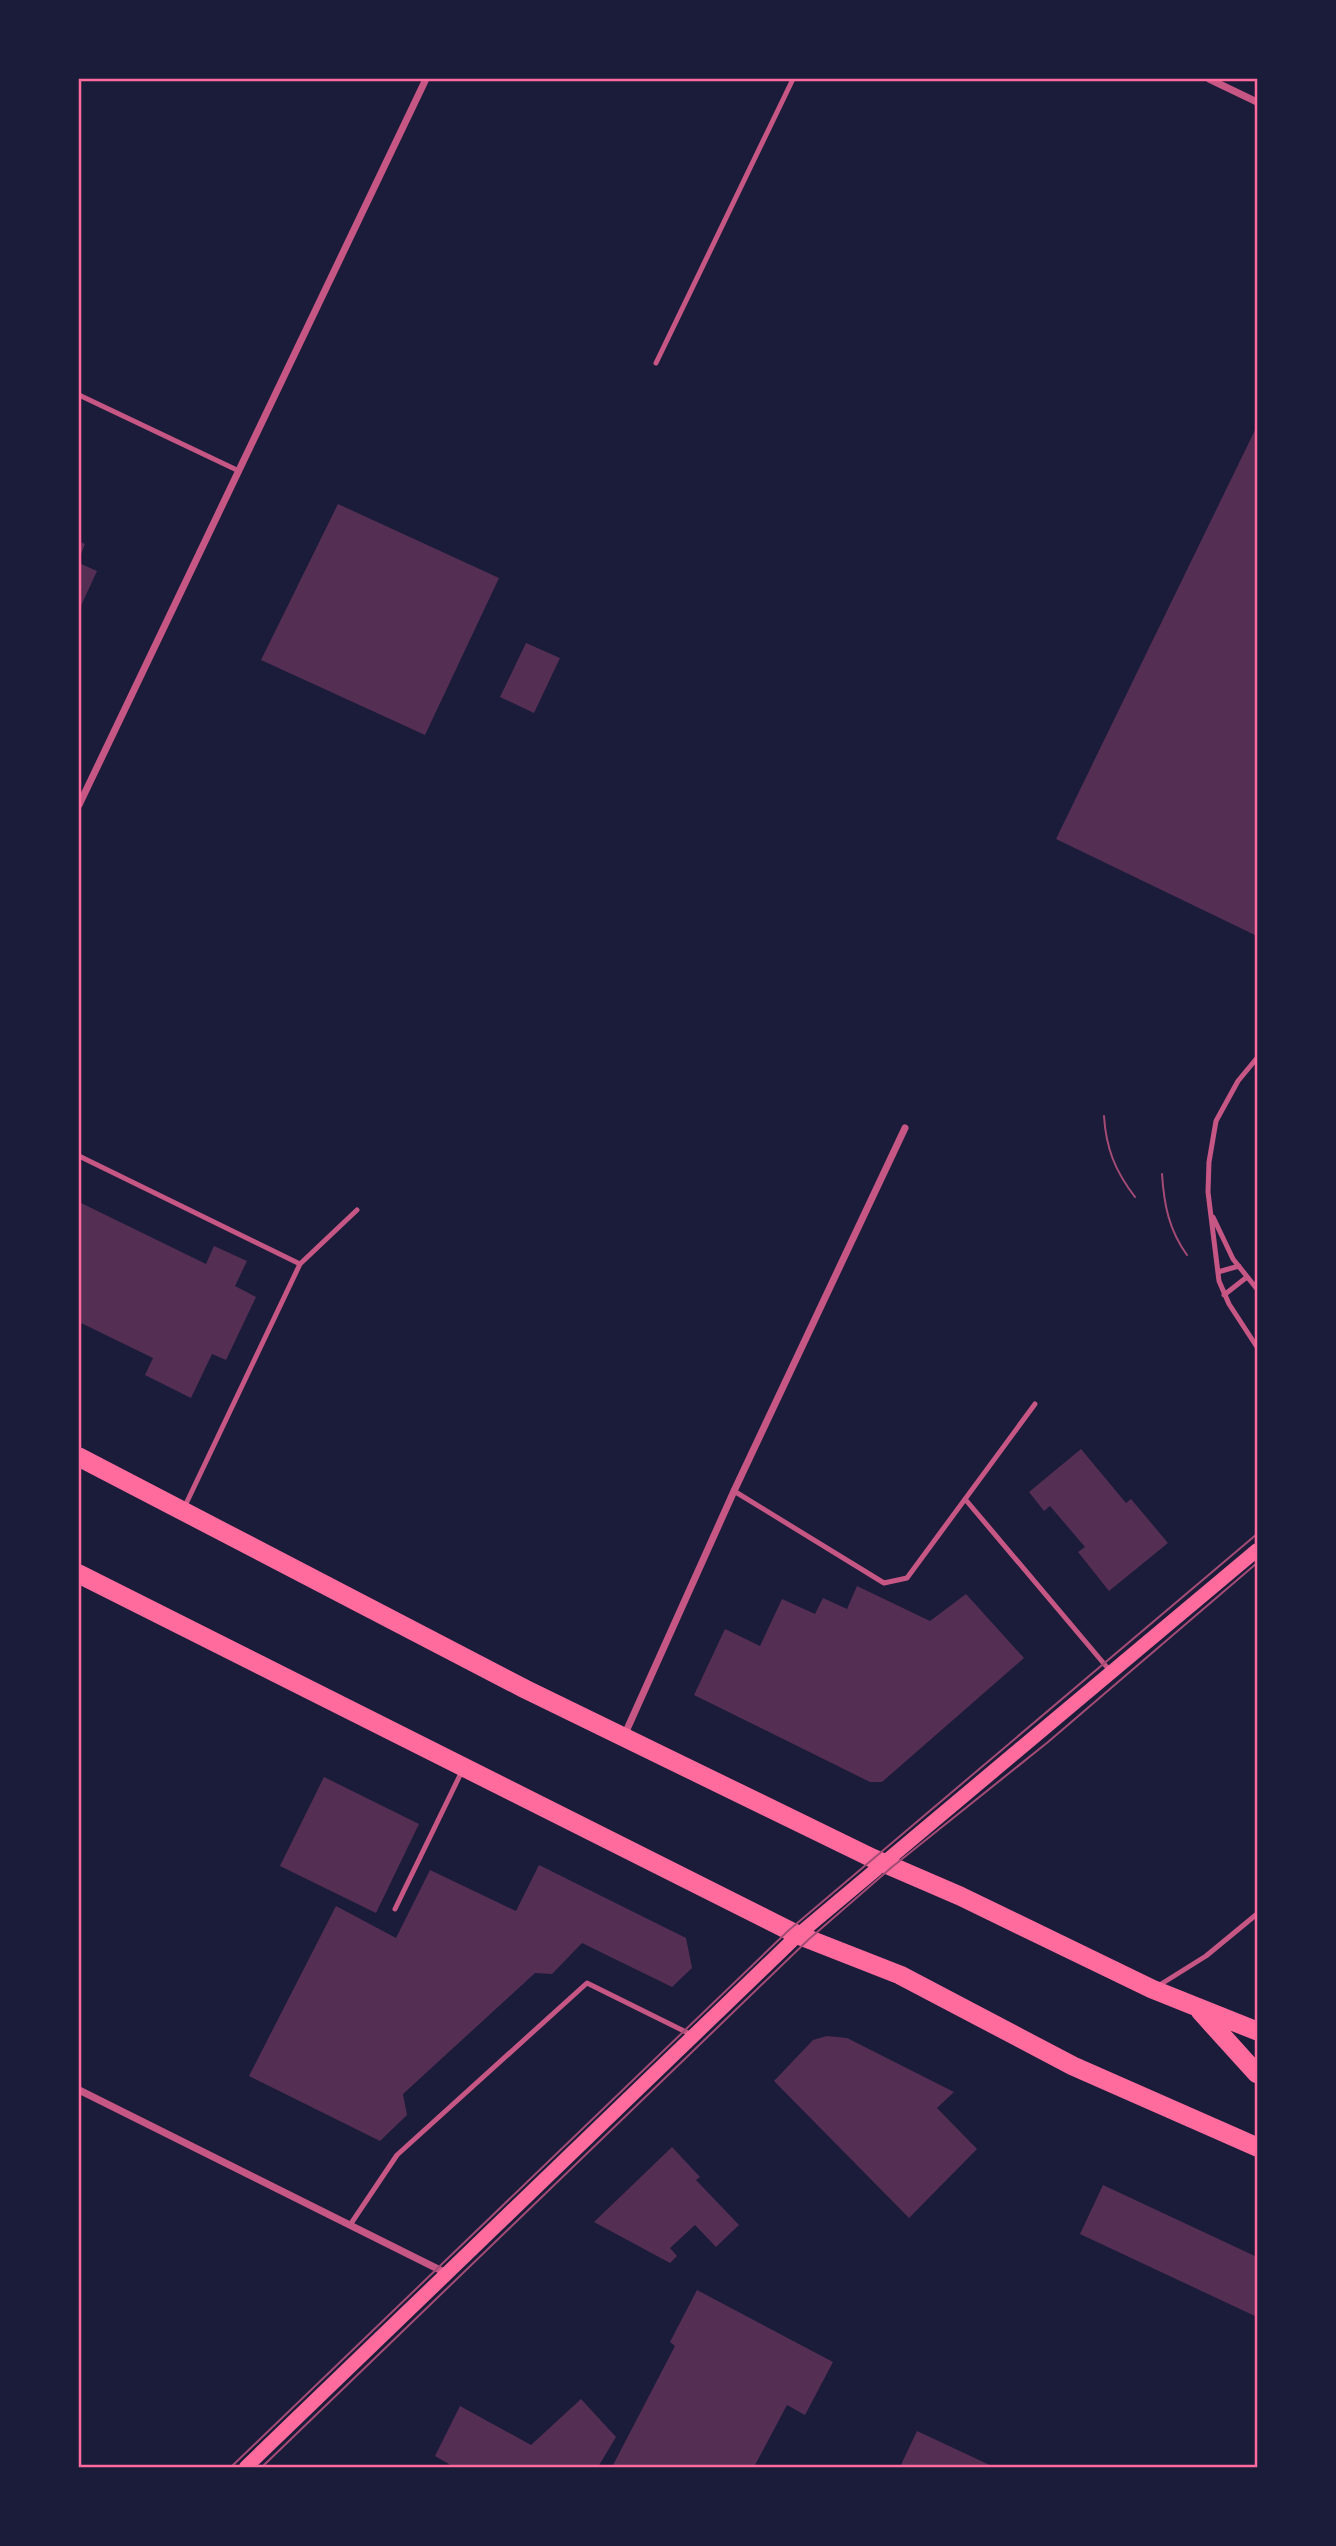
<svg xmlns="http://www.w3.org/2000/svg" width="1336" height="2546" font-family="'Exo 2',sans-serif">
<rect width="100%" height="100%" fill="#1b1b3a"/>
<path fill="#542f53" d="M1257,426V936L1056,839Z
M338,504L499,578L425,735L261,660Z
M79,541L85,544L79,559Z
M79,563L97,571L79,610Z
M526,643L560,658L534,713L500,697Z
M79,1202L206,1264L214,1246L247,1261L235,1286L256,1297L226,1360L212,1354L191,1398L145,1375L153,1358L79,1322Z
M1081,1449L1126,1503L1131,1499L1168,1543L1109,1591L1078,1552L1085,1547L1050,1506L1044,1511L1029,1492Z
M857,1586L930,1621L966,1594L1024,1658L882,1782H870L694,1695L725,1629L760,1646L782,1599L815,1614L823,1598L847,1609Z
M324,1777L419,1824L376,1913L280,1866Z
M539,1865L686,1938L692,1968L672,1987L582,1943L552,1974L535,1973L403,2094L407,2115L380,2141L249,2076L336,1906L396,1938L430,1870L516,1911Z
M827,2036L847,2038L954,2092L937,2108L977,2149L909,2218L774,2081L813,2040Z
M672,2147L700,2177L696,2180L739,2225L716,2247L695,2225L670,2248L677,2256L670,2263L594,2222Z
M1103,2185L1257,2257V2317L1080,2234Z
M697,2290L833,2362L805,2415L787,2405L754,2467H612L675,2346L670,2342Z
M581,2399L616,2437L598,2467H454L435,2456L460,2406L531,2445Z
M917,2431L994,2467H900Z"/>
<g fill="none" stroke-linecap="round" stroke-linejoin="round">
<path stroke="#c65784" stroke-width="5" d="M656,363L793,79
M79,395L239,471
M1257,1058L1238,1081L1216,1121L1209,1162L1208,1192L1219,1281L1229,1304L1257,1347
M79,1156L300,1264L357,1210
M1213,1217L1233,1259L1257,1289
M1218,1272L1239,1266
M1224,1295L1247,1277
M734,1491L884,1583L907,1578L1035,1404
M965,1499L1111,1672
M184,1508L300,1264
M395,1909L463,1769
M1158,1986L1206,1956L1257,1914
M350,2225L397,2155L587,1983L692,2035"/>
<path stroke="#c65784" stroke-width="7" d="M1209,79L1257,102
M79,805L426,79
M624,1736L734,1491L905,1128
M79,2090L446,2273"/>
<path stroke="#ff6b9d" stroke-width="14" d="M246,2467L798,1935L1257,1550"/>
<path stroke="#ff6b9d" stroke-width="19" d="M79,1457L525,1689L872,1858L960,1896L1152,1989L1257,2031
M79,1574L798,1935L900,1975L1073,2066L1257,2147
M1200,2011L1257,2074"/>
<path stroke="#a44b75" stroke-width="2" d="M1104,1116C1106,1148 1115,1171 1135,1197
M1162,1174C1164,1205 1169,1230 1187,1255
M231,2467L789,1930L1257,1534
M262,2467L808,1940L892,1867L1048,1742L1257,1563"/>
</g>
<rect width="1336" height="2546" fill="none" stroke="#1b1b3a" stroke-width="161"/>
<rect x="80" y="80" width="1176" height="2386" fill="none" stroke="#ff6b9d" stroke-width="2.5"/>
</svg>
